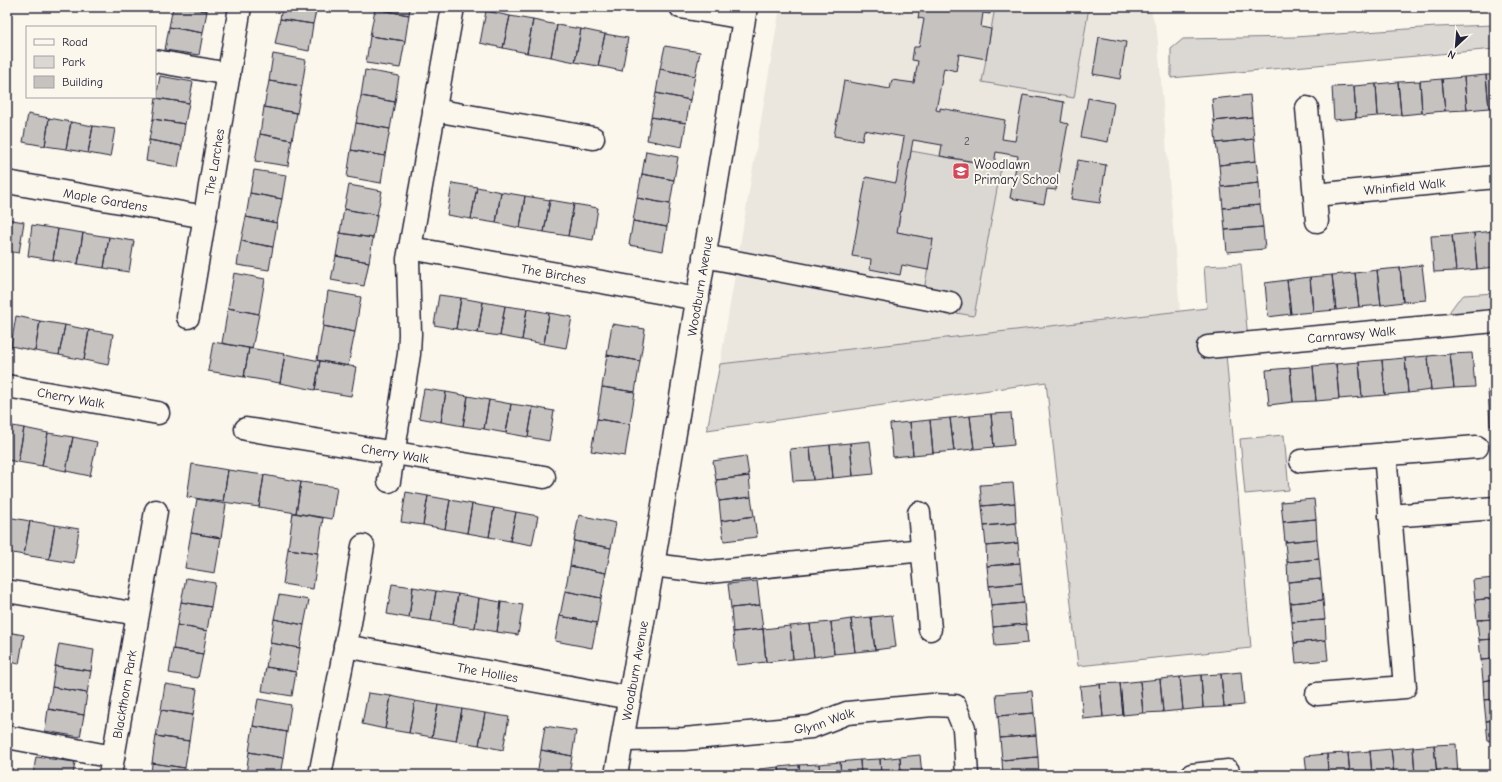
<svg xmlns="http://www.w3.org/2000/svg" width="1502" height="782" font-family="'Comic Neue',sans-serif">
<rect width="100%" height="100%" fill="#fbf7ec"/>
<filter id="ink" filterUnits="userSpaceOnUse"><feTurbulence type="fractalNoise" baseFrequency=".025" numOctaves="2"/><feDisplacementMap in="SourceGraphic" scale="8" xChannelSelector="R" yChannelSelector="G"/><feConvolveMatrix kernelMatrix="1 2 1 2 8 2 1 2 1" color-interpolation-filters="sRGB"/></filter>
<g filter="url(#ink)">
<path fill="#ebe7df" d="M780,7H1150L1157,31L1180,312L720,364Z"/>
<path fill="#dbd8d3" stroke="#7e7d87" d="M995,7H1089L1074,98L982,82Z
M1495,25V49L1171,78V49L1183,39L1295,37L1436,27Z
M911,151L1001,167L974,316L921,307L933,239L897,232Z
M1241,264L1248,339L1225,342L1251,648L1078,666L1046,382L707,430L720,364L1207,308L1204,266Z
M1495,293V316L1452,320L1450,311L1458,300L1464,295Z
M1284,435L1289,490L1245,494L1240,439Z"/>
<path fill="#c6c2c0" stroke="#22223b" d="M173,7H185L207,11L203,33L169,27Z
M185,7H207V11Z
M282,7H317L313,24L280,19Z
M375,7H410L409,15L375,9Z
M920,7H991L990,14L983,13L981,27L991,29L986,59L959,54L956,71L944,68L936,110L940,111V108L1005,120L1002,139L1015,141L1023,95L1064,102L1061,122L1068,124L1056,190L1047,189L1044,204L1010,198L1018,156L996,152L994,165L940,156L942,145L913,140L897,232L933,239L928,270L902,265L900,275L870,269L871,259L852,256L866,177L896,183L904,137L864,130L862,141L834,136L844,81L890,89L892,80L914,83L918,61L912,60L914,47H919L924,19L918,18Z
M375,9L409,15L405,41L370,36Z
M486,11L510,16L503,48L480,43Z
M510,16L533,20L527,53L503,48Z
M280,19L313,24L309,51L275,44Z
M533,20L557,25L551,57L527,53Z
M557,25L581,29L575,62L551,57Z
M169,27L203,33L199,55L165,50Z
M581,29L605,34L598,66L575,62Z
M605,34L628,38L622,71L598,66Z
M370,36L405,41L400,68L366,63Z
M1099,37L1126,42L1120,79L1093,74Z
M665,46L700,52L695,76L660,69Z
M273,54L306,60L302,86L269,81Z
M660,69L695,76L690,100L656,93Z
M365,70L399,76L395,102L361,96Z
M1486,75H1495V108H1489Z
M1486,75L1489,108L1467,110L1464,77Z
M160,76L193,82L189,103L156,98Z
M1464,77L1467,110L1445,111L1442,79Z
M1442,79L1445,111L1422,113L1420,81Z
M269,81L302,86L297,113L264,107Z
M1420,81L1422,113L1401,115L1398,82Z
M1398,82L1401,115L1378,116L1376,84Z
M1376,84L1378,116L1356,118L1354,86Z
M1354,86L1356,118L1334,120L1332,87Z
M656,93L690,100L686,123L651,117Z
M1250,95L1252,117L1214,121L1212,99Z
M361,96L395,102L390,129L356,123Z
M156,98L189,103L185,124L153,119Z
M1088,98L1114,103L1108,142L1081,137Z
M264,107L297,113L292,140L260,134Z
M28,114L49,118L45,146L23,142Z
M651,117L686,123L682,147L647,140Z
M1252,117L1254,139L1216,143L1214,121Z
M49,118L71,122L66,149L45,146Z
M153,119L185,124L182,146L149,140Z
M71,122L93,126L88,153L66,149Z
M356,123L390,129L385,156L351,150Z
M93,126L115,129L110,157L88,153Z
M260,134L292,140L288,166L255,161Z
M1254,139L1256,161L1219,165L1216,143Z
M149,140L182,146L178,167L146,161Z
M351,150L385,156L381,183L347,177Z
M646,151L678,157L674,180L642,174Z
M1078,160L1106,165L1100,203L1071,199Z
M1256,161L1259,183L1221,187L1219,165Z
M254,170L286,175L282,199L250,193Z
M642,174L674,180L670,204L637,198Z
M452,183L477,187L471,219L447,215Z
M1259,183L1260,205L1223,208L1221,187Z
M349,185L382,191L377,215L344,209Z
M477,187L501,192L496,223L471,219Z
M501,192L525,196L520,228L496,223Z
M250,193L282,199L277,223L246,217Z
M525,196L550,200L544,232L520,228Z
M637,198L670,204L667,227L633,221Z
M550,200L574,204L568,236L544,232Z
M574,204L598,208L593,240L568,236Z
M1260,205L1263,227L1225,230L1223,208Z
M344,209L377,215L373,238L340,233Z
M246,217L277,223L273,247L241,241Z
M7,219L24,222L19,253L7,251Z
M633,221L667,227L663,251L629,245Z
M32,225L58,229L53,260L28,256Z
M1263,227L1265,249L1227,252L1225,230Z
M58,229L83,233L78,264L53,260Z
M1495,231V267L1477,269L1474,233Z
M83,233L109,237L104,268L78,264Z
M340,233L373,238L369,262L336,256Z
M1474,233L1477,269L1456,271L1452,235Z
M1452,235L1456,271L1434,272L1431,236Z
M109,237L134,241L129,272L104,268Z
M241,241L273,247L269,270L237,265Z
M336,256L369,262L364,286L331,280Z
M1422,265L1426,300L1403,302L1400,268Z
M1400,268L1403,302L1381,305L1377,270Z
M1377,270L1381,305L1359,307L1355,273Z
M234,273L265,279L259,314L228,308Z
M1355,273L1359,307L1336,310L1332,275Z
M1332,275L1336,310L1313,312L1310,277Z
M1310,277L1313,312L1291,314L1287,280Z
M1287,280L1291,314L1268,317L1265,283Z
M328,291L361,297L355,332L323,326Z
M439,295L461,298L456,329L434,325Z
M461,298L483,302L478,333L456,329Z
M483,302L505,306L500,336L478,333Z
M505,306L527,309L522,340L500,336Z
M228,308L259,314L252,349L222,343Z
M527,309L549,313L544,344L522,340Z
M549,313L572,317L566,348L544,344Z
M7,314H9L7,328Z
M16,316L40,321L35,351L11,346Z
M40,321L65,325L59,355L35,351Z
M612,324L645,329L640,361L607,355Z
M65,325L89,330L84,360L59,355Z
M323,326L355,332L348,366L317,360Z
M89,330L113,334L108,365L84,360Z
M213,342L249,348L244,377L208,371Z
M249,348L285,354L280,383L244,377Z
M1472,353L1475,387L1454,388L1450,354Z
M285,354L320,361L315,390L280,383Z
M1450,354L1454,388L1431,390L1428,356Z
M607,355L640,361L635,392L602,387Z
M1428,356L1431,390L1408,393L1405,358Z
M1405,358L1408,393L1385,395L1382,360Z
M1382,360L1385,395L1362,397L1359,362Z
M320,361L356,367L351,396L315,390Z
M1359,362L1362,397L1339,399L1336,364Z
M1336,364L1339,399L1316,401L1313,366Z
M1313,366L1316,401L1293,402L1290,368Z
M1290,368L1293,402L1269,405L1266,370Z
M602,387L635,392L630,424L597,419Z
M424,389L446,392L441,422L419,418Z
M1488,390H1495V425H1490Z
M446,392L468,396L463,426L441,422Z
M468,396L489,400L484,429L463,426Z
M489,400L511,404L506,433L484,429Z
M511,404L533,407L528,437L506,433Z
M533,407L554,411L549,441L528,437Z
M1011,413L1014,445L994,447L991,414Z
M991,414L994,447L974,449L970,416Z
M970,416L974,449L954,451L950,418Z
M950,418L954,451L933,453L930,420Z
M597,419L630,424L625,456L591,451Z
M930,420L933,453L913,455L910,422Z
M910,422L913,455L893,457L890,424Z
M7,425L24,428L18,462L7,460Z
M24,428L48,433L42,466L18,462Z
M48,433L73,437L66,471L42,466Z
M73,437L97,442L90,476L66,471Z
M870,441L874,474L853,476L850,443Z
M850,443L853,476L833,478L830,445Z
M830,445L833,478L813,480L810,447Z
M810,447L813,480L793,481L790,449Z
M746,456L749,476L716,480L713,461Z
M192,464L228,470L223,502L187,497Z
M228,470L264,475L259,507L223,502Z
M264,475L301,482L296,513L259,507Z
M749,476L751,497L719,501L716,480Z
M301,482L337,487L332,519L296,513Z
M1013,483L1015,503L982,506L980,485Z
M406,492L428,496L423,525L401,522Z
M428,496L450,500L445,529L423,525Z
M751,497L754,516L721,521L719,501Z
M197,499L226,504L221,538L191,533Z
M1314,499L1316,519L1283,522L1281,502Z
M450,500L472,504L467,533L445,529Z
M1015,503L1016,523L984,526L982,506Z
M472,504L494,508L489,537L467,533Z
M494,508L516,512L510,541L489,537Z
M516,512L538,516L532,545L510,541Z
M293,513L323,518L318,553L288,549Z
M579,515L616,523L611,548L574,541Z
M754,516L757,537L724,541L721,521Z
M7,517L30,521L24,555L7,552Z
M1316,519L1317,539L1285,542L1283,522Z
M30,521L55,525L49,559L24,555Z
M1016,523L1018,543L986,546L984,526Z
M55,525L79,529L74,563L49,559Z
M191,533L221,538L215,573L185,568Z
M1317,539L1319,559L1287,562L1285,542Z
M574,541L611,548L606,573L570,566Z
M1018,543L1020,563L987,566L986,546Z
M288,549L318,553L313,589L283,584Z
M1319,559L1321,579L1288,582L1287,562Z
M1020,563L1022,583L989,586L987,566Z
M570,566L606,573L601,598L565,591Z
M186,578L215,583L211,607L181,602Z
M1495,578V598L1475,600L1473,580Z
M1321,579L1323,600L1290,603L1288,582Z
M757,581L760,605L731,608L728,584Z
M1022,583L1024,603L991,606L989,586Z
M392,584L413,587L409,618L387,614Z
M413,587L436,591L431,621L409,618Z
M436,591L458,594L453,625L431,621Z
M565,591L601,598L597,623L560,616Z
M458,594L479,598L475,628L453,625Z
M279,595L309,600L304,625L274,619Z
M479,598L501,602L497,632L475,628Z
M1495,598V619L1477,620L1475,600Z
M1323,600L1325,620L1292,622L1290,603Z
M181,602L211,607L207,631L177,625Z
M501,602L523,605L518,635L497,632Z
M1024,603L1026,624L993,627L991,606Z
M760,605L763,629L733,632L731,608Z
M892,615L896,647L875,650L871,617Z
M560,616L597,623L592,648L555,641Z
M871,617L875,650L855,652L851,619Z
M274,619L304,625L300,648L270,643Z
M851,619L855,652L834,654L831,622Z
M1495,619V639L1479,640L1477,620Z
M1325,620L1326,640L1294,643L1292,622Z
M831,622L834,654L814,657L810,624Z
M810,624L814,657L793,659L790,626Z
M1026,624L1028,643L995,646L993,627Z
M177,625L207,631L203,654L173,649Z
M790,626L793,659L766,662L763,629Z
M763,629L766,662L737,665L733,632Z
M7,632L24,635L19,664L7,661Z
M1495,639V659L1481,660L1479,640Z
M1326,640L1328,660L1296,663L1294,643Z
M270,643L300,648L296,672L266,667Z
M59,644L94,650L91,671L55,666Z
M173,649L203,654L198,678L169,673Z
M1495,659V679L1483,681L1481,660Z
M55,666L91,671L87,693L52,687Z
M266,667L296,672L292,696L262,691Z
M1241,672L1244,705L1224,707L1221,674Z
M1221,674L1224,707L1203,708L1201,675Z
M1201,675L1203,708L1183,710L1180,677Z
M1180,677L1183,710L1163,712L1160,679Z
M1160,679L1163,712L1143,713L1140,681Z
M1495,679V699L1484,700L1483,681Z
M1140,681L1143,713L1123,715L1120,683Z
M1120,683L1123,715L1103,717L1100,684Z
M165,684L197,689L193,715L161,710Z
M1100,684L1103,717L1083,719L1080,686Z
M52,687L87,693L84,715L48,709Z
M1032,691L1034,713L998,716L996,694Z
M368,693L391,696L385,729L362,724Z
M391,696L415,701L409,733L385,729Z
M258,699L291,705L287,732L253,726Z
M1495,699V720L1486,721L1484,700Z
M415,701L438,705L432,737L409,733Z
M438,705L462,709L456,741L432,737Z
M48,709L84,715L80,737L45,731Z
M462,709L485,713L479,745L456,741Z
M161,710L193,715L189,741L156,736Z
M485,713L509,717L503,750L479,745Z
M1034,713L1036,735L1000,738L998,716Z
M1495,720V740L1488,741L1486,721Z
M253,726L287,732L283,758L249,752Z
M545,726L576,731L572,756L541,750Z
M1036,735L1038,757L1002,760L1000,738Z
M156,736L189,741L185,768L152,763Z
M1456,744L1458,775H1437L1434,745Z
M1434,745L1437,775H1415L1413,747Z
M1413,747L1415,775H1394L1391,749Z
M1391,749L1394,775H1372L1370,751Z
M541,750L572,756L569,775H537Z
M1370,751L1372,775H1350L1348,753Z
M249,752L283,758L280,775H246Z
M1348,753L1350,775H1328L1327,754Z
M1327,754L1328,775H1307L1305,756Z
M920,755L922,775H901L900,757Z
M36,757L75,762L73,775H33Z
M900,757L901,775H881L880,759Z
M1038,757L1039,775H1003L1002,760Z
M880,759L881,775H861L860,760Z
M860,760L861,775H841L840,762Z
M840,762L841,775H820L819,764Z
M152,763L185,768L184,775H151Z
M819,764L820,775H800L799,765Z
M799,765L800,775H780L779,767Z
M779,767L780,775H760L759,769Z"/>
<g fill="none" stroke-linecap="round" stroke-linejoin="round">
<g stroke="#22223b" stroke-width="25">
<g id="minor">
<path d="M681,7L744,18"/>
<path d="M155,61L229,74"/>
<path d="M1307,108L1317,221"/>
<path d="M434,110L593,138"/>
<path id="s1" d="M7,182L205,217"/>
<path id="s2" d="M1315,195L1495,177"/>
<path id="s3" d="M410,248L698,299"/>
<path d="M704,256L950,303"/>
<path id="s4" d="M188,317L240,7"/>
<path id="s5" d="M1208,347L1495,321"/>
<path id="s6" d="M7,386L158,413"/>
<path id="s7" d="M246,429L544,477"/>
<path d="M1301,461L1477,447"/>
<path d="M389,481L409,354L410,334L408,259L453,7"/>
<path d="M919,513L930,629"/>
<path d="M1390,516L1495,508"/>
<path d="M653,565L709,572L923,550"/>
<path d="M7,591L137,614"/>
<path id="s8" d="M345,646L630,698"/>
<path d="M1317,694L1405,687L1385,454"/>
<path d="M7,737L113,757"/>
<path id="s9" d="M623,740L684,739L811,727L847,713L932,705L955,706L964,728L967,775"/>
<path id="s10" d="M110,775L156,511"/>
<path d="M320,775L350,623L363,546"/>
<path id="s11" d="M616,775L653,565L746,7"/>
<path d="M1192,775L1228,771"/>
</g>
</g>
<use href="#minor" stroke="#fbf7ec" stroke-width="22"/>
</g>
</g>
<defs>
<g id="school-square" transform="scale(0.9)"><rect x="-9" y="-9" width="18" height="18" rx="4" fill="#d1495b" stroke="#fbf7ec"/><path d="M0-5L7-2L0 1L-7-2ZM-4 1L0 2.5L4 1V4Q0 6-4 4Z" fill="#fff"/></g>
</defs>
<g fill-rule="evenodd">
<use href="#school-square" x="961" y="171"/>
</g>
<g text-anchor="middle" stroke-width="4" stroke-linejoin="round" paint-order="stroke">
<g font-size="11" fill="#4b4a5c">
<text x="967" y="145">2</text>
</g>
<g font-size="13" fill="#22223b" stroke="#fbf7ec">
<text dy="5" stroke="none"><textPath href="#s4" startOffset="157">The Larches</textPath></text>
<text dy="5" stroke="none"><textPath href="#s2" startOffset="90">Whinfield Walk</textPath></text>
<text dy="5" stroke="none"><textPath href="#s1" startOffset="100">Maple Gardens</textPath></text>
<text dy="5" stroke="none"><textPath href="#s3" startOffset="146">The Birches</textPath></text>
<text dy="5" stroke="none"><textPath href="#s11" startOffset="496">Woodburn Avenue</textPath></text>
<text dy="5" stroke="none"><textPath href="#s5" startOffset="144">Carnrawsy Walk</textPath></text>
<text dy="5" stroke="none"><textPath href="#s6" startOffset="65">Cherry Walk</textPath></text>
<text dy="5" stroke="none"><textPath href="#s7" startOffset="151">Cherry Walk</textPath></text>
<text dy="5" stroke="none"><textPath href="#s11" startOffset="106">Woodburn Avenue</textPath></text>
<text dy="5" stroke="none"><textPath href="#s8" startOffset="145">The Hollies</textPath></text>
<text dy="5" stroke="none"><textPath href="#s10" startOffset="82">Blackthorn Park</textPath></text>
<text dy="5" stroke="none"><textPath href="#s9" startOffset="203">Glynn Walk</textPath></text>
</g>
<g font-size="13" fill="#22223b" stroke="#fbf7ec" text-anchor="start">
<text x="974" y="169">Woodlawn<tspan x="974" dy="15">Primary School</tspan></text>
</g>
</g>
<rect width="1502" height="782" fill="none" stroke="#fbf7ec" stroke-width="24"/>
<rect x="12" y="12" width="1478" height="758" fill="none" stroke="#22223b" stroke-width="1.5" filter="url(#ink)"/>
<rect x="26" y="26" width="130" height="72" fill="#fbf7ec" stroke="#a4a2a5"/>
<rect x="34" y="39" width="20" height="6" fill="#fbf7ec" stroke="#a4a2a5"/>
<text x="62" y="46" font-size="12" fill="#22223b">Road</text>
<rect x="34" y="56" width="20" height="12" fill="#dbd8d3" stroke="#a4a2a5"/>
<text x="62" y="66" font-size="12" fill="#22223b">Park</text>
<rect x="34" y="76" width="20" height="12" fill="#c6c2c0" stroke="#a4a2a5"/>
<text x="62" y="86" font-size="12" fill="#22223b">Building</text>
<g transform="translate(1456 46) rotate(206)" stroke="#fbf7ec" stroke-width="3" paint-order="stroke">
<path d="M0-3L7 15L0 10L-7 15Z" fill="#22223b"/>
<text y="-6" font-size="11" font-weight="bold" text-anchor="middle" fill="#22223b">N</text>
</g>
</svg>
